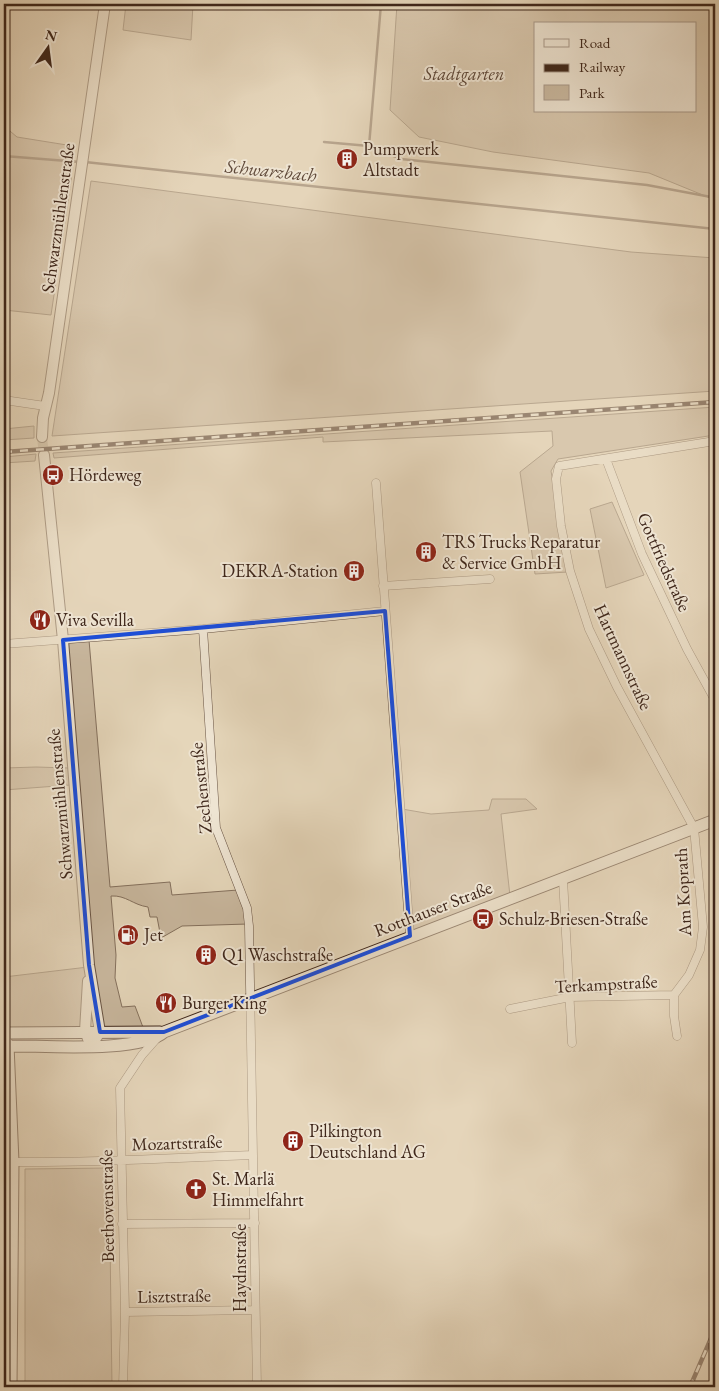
<svg xmlns="http://www.w3.org/2000/svg" width="719" height="1391" font-family="'EB Garamond',serif">
<rect width="100%" height="100%" fill="#e5d6ba"/>
<filter id="stains"><feTurbulence type="fractalNoise" baseFrequency=".004" numOctaves="4"/><feColorMatrix values="0 0 0 0 .2 0 0 0 0 .09 0 0 0 0 .02 0 0 0 .5 -.17"/></filter>
<radialGradient id="worn" r=".72"><stop offset=".6" stop-color="#630" stop-opacity="0"/><stop offset="1" stop-color="#630" stop-opacity=".3"/></radialGradient>
<path fill="#c9b89f" stroke="#84705d" fill-rule="evenodd" d="M126,4H193L191,40L123,30Z
M397,4H715V200L649,173L493,152L419,137L390,110ZM535,24H695V111H535Z
M4,126L17,137L73,146L71,181L51,315L4,310Z
M91,181L631,252L715,258V391L52,436Z
M715,407V435L558,459L551,471L568,572L535,574L520,472L553,446L552,431L323,442V437L54,458L53,453Z
M34,426V438L4,440V429Z
M36,454L35,461L4,463V457Z
M612,502L644,575L606,588L590,509Z
M89,640L110,887L170,882L172,895L238,890L248,924L182,926L161,938L157,917H150L148,907C133,905 126,895 111,896L116,955L115,978L122,1007L135,1006L144,1030H102L93,976L65,642Z
M36,767L69,768L70,785L4,790V768Z
M492,799H526L537,809L501,814L510,896L412,932L402,809L431,814L489,810Z
M88,967L84,1030L4,1032V977Z
M109,1168L112,1387H25V1169Z"/>
<g fill="none" stroke-linecap="round" stroke-linejoin="round">
<path stroke="#816c5a" stroke-width="2.5" d="M324,142L369,146L401,159L647,185L711,197
M369,146L381,4
M4,156L80,162
M85,162L715,229"/>
<path stroke="#c4b39a" stroke-width="10" stroke-dasharray="10 5" stroke-linecap="butt" d="M42,437L44,455"/>
<g stroke="#685343" stroke-width="9">
<path id="minor" d="M4,400L45,406
M606,459L642,554L687,649L715,700
M376,483L410,936
M383,586L490,579
M203,629L216,828L247,908L249,926L257,1387
M4,644L203,629L385,611
M563,879L572,1043
M510,1009L570,997L674,995
M677,1036L674,1016V995L689,975L700,950L703,927L694,828L617,687L589,629L570,571L561,526L556,479L559,466L715,441
M13,1162C93,1163 172,1158 252,1155
M122,1224L255,1223
M125,1312L254,1310
M123,1387L125,1312L120,1088L142,1055L158,1037"/>
</g>
<g stroke="#685343" stroke-width="12">
<path id="tertiary" d="M42,437L43,418L49,393L105,4
M44,455L63,640L89,965L100,1032L91,1046
M88,981L85,1031L88,1039"/>
</g>
<g stroke="#3f271b" stroke-width="13">
<path id="secondary" d="M4,1033L160,1032
M5,1040L8,1045L13,1162L11,1387
M4,1046C39,1045 139,1054 164,1032L715,820"/>
</g>
<use href="#minor" stroke="#eee4d2" stroke-width="8"/>
<use href="#tertiary" stroke="#eee4d2" stroke-width="10"/>
<use href="#secondary" stroke="#eee4d2" stroke-width="11"/>
<g stroke="#3f271b" stroke-width="4.5">
<path id="rail" d="M4,452L715,402
M690,1387L715,1329"/>
</g>
<use href="#rail" stroke="#eee4d2" stroke-width="2.5" stroke-dasharray="8" stroke-linecap="butt"/>
</g>
<path d="M0 0H719V1391H0ZM385,611L410,936L164,1032H100L89,965L63,640Z" fill="#e5d6ba" fill-opacity=".55" fill-rule="evenodd"/>
<path fill="none" stroke="#1d4ed8" stroke-width="4" stroke-linejoin="round" d="M385,611L410,936L164,1032H100L89,965L63,640Z"/>
<defs>
<g id="building-disc" transform="scale(1.125)"><circle r="9.5" fill="#8f2418" stroke="#eee4d2"/><path d="M-4-6H4V6H1V3H-1V6H-4ZM-2.5-4.3h1.7v1.8h-1.7ZM.8-4.3h1.7v1.8H.8ZM-2.5-1h1.7V.8h-1.7ZM.8-1h1.7V.8H.8Z" fill="#fff"/></g>
<g id="bus-disc" transform="scale(1.125)"><circle r="9.5" fill="#8f2418" stroke="#eee4d2"/><path d="M-5-6H5V4H4V6H2V4H-2V6H-4V4H-5ZM-3.5-4V0h7V-4ZM-3.5 1.2v1.5H-2V1.2ZM2 1.2v1.5H3.5V1.2Z" fill="#fff"/></g>
<g id="restaurant-disc" transform="scale(1.125)"><circle r="9.5" fill="#8f2418" stroke="#eee4d2"/><path d="M-5-6h1v4h1v-4h1v4h1v-4h1v5L-1.5 .5V6h-2V.5L-5-1ZM5-6V6H3V1.5H1.5Q1.5-4 5-6Z" fill="#fff"/></g>
<g id="fuel-disc" transform="scale(1.125)"><circle r="9.5" fill="#8f2418" stroke="#eee4d2"/><path d="M-5.5-6h7V0h2V4h1.3V-2.5L3-4.5l.8-.8L6-3V5H2.5V1h-1V6h-7ZM-4.2-4.7v3.2H.2V-4.7Z" fill="#fff"/></g>
<g id="church-disc" transform="scale(1.125)"><circle r="9.5" fill="#8f2418" stroke="#eee4d2"/><path d="M-1.2-6h2.4v3.5h3.3v2.4h-3.3V6h-2.4V-.1h-3.3v-2.4h3.3Z" fill="#fff"/></g>
</defs>
<g fill-rule="evenodd">
<use href="#building-disc" x="347" y="159"/>
<use href="#bus-disc" x="53" y="475"/>
<use href="#building-disc" x="426" y="552"/>
<use href="#building-disc" x="354" y="571"/>
<use href="#restaurant-disc" x="40" y="620"/>
<use href="#bus-disc" x="483" y="919"/>
<use href="#fuel-disc" x="128" y="935"/>
<use href="#building-disc" x="206" y="955"/>
<use href="#restaurant-disc" x="166" y="1003"/>
<use href="#building-disc" x="293" y="1141"/>
<use href="#church-disc" x="196" y="1189"/>
</g>
<g text-anchor="middle" stroke-width="4" stroke-linejoin="round" paint-order="stroke">
<g font-size="18" font-style="italic" fill="#5b4435" stroke="#eee4d2">
<text x="464" y="80">Stadtgarten</text>
</g>
<g font-size="18" fill="#3f271b" stroke="#eee4d2" text-anchor="start">
<text x="363" y="155">Pumpwerk<tspan x="363" dy="21">Altstadt</tspan></text>
<text x="69" y="481">Hördeweg</text>
<text x="442" y="548">TRS Trucks Reparatur<tspan x="442" dy="21">&amp; Service GmbH</tspan></text>
<text x="338" y="577" text-anchor="end">DEKRA-Station</text>
<text x="56" y="626">Viva Sevilla</text>
<text x="499" y="925">Schulz-Briesen-Straße</text>
<text x="144" y="941">Jet</text>
<text x="222" y="961">Q1 Waschstraße</text>
<text x="182" y="1009">Burger King</text>
<text x="309" y="1137">Pilkington<tspan x="309" dy="21">Deutschland AG</tspan></text>
<text x="212" y="1185">St. Marlä<tspan x="212" dy="21">Himmelfahrt</tspan></text>
</g>
<g font-size="18" fill="#3f271b" stroke="#eee4d2">
<text transform="translate(58 218) rotate(-82)" y="6">Schwarzmühlenstraße</text>
<text transform="translate(664 562) rotate(66)" y="6">Gottfriedstraße</text>
<text transform="translate(623 657) rotate(65)" y="6">Hartmannstraße</text>
<text transform="translate(201 788) rotate(-96)" y="6">Zechenstraße</text>
<text transform="translate(60 804) rotate(-95)" y="6">Schwarzmühlenstraße</text>
<text transform="translate(683 892) rotate(-93)" y="6">Am Koprath</text>
<text transform="translate(433 909) rotate(-21)" y="6">Rotthauser Straße</text>
<text transform="translate(606 984) rotate(-3)" y="6">Terkampstraße</text>
<text transform="translate(177 1143) rotate(-2)" y="6">Mozartstraße</text>
<text transform="translate(107 1206) rotate(-91)" y="6">Beethovenstraße</text>
<text transform="translate(240 1268) rotate(-90)" y="6">Haydnstraße</text>
<text transform="translate(174 1296) rotate(-1)" y="6">Lisztstraße</text>
</g>
<g font-size="19" font-style="italic" fill="#604a3a" stroke="#eee4d2">
<text transform="translate(271 170) rotate(6)" y="7">Schwarzbach</text>
</g>
</g>
<rect width="719" height="1391" fill="none" stroke="#e5d6ba" stroke-width="20"/>
<rect x="5" y="5" width="709" height="1381" fill="none" stroke="#3f271b" stroke-width="2.5"/>
<rect x="10" y="10" width="699" height="1371" fill="none" stroke="#3f271b"/>
<rect x="534" y="22" width="162" height="90" fill="#eee4d2" stroke="#a89889"/>
<rect x="544" y="39" width="25" height="8" fill="#eee4d2" stroke="#a89889"/>
<text x="579" y="48" font-size="15" fill="#3f271b">Road</text>
<rect x="544" y="64" width="25" height="8" fill="#3f271b" stroke="#a89889"/>
<text x="579" y="72" font-size="15" fill="#3f271b">Railway</text>
<rect x="544" y="85" width="25" height="15" fill="#c9b89f" stroke="#a89889"/>
<text x="579" y="98" font-size="15" fill="#3f271b">Park</text>
<g transform="translate(48 48) rotate(14)" stroke="#eee4d2" stroke-width="4" paint-order="stroke">
<path d="M0-4L9 19L0 12L-9 19Z" fill="#3f271b"/>
<text y="-8" font-size="14" font-weight="bold" text-anchor="middle" fill="#3f271b">N</text>
</g>
<rect width="100%" height="100%" filter="url(#stains)"/>
<rect width="100%" height="100%" fill="url(#worn)"/>
</svg>
